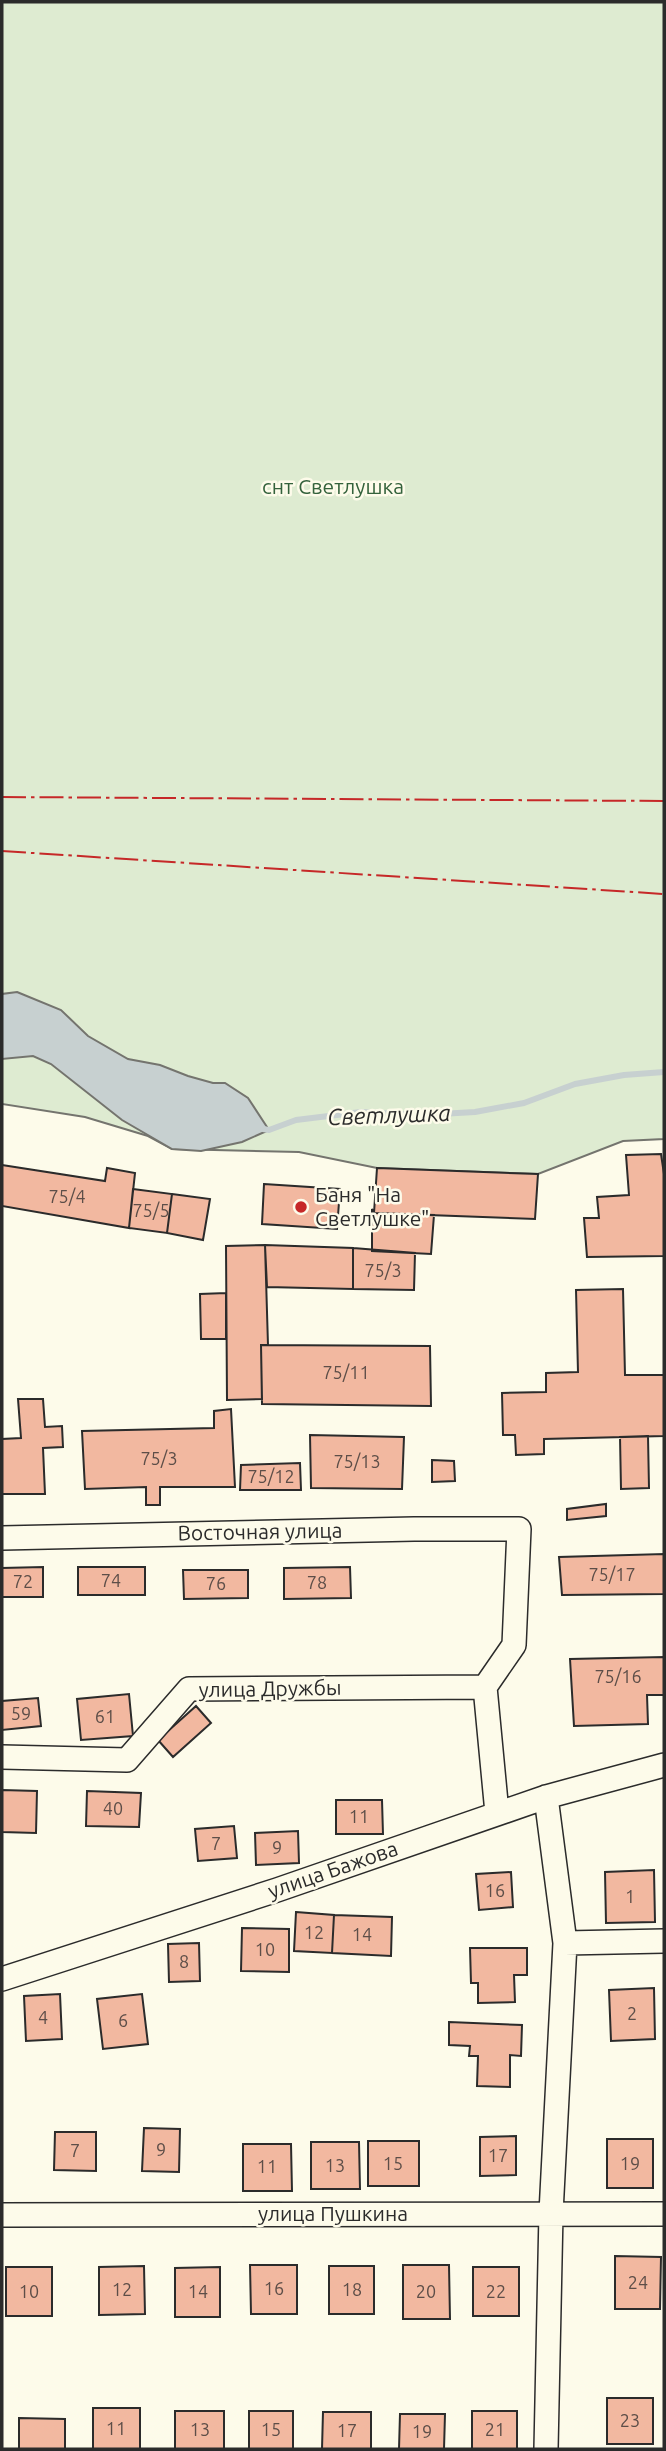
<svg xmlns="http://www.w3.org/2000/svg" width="666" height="2451" font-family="Ubuntu,sans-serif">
<rect width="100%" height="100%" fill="#fdfbea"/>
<path fill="#deebd1" stroke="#74746e" stroke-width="2" d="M2,2H664V1139L623,1141L538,1174L377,1168L299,1152L172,1149L148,1136L85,1117L2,1104Z"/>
<path fill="#c7d0d0" stroke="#74746e" stroke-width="2" d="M17,992L61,1010L88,1036L128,1059L160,1065L188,1076L213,1083H225L248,1098L269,1130L242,1142L201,1151L172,1149L122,1120L51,1064L33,1056L2,1059V994Z"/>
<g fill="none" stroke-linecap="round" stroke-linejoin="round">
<path stroke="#c7d0d0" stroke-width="6" d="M263,1129L269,1130L296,1120L361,1112L422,1115L475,1112L524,1103L575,1084L624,1075L664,1072"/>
</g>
<path fill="#f2b8a0" stroke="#2b2b2b" stroke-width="2" d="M661,1154L664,1174V1256L587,1257L584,1218H599L597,1197L629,1195L626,1155Z
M2,1165L105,1181L107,1168L135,1173L129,1228L2,1206Z
M377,1168L538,1174L535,1219L374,1213Z
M264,1184L340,1189L337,1229L262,1224Z
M133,1189L172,1194L167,1233L129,1228Z
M172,1194L210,1199L203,1240L167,1233Z
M372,1209L374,1213L434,1215L431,1254L372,1251Z
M265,1245L353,1248V1289L267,1287Z
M265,1245L268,1345H261L262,1399L227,1400L226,1246Z
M353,1248L415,1253L414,1290L353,1289Z
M623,1289L625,1375H664V1436L544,1439V1454L516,1455L515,1435H503L502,1393L546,1392V1373L578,1372L576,1290Z
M226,1293V1339H201L200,1294Z
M261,1345L430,1346L431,1406L262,1404Z
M18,1399H43L45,1427L62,1426L63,1447L43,1448L45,1494H2V1439L21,1438Z
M231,1409L235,1487H160V1505H146V1487L85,1489L82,1431L214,1428V1411Z
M310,1435L404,1437L402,1489L311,1488Z
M648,1436L649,1488L621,1489L620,1437Z
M432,1460L454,1461L455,1481L432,1482Z
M300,1463L301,1490H240L241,1465Z
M606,1504V1516L567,1520V1509Z
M664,1554V1594L562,1595L559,1557Z
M43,1567V1597H2V1568Z
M78,1567H145V1595H78Z
M350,1567L351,1598L284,1599V1568Z
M183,1570H248V1598L184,1599Z
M664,1657V1695H647L648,1724L574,1726L570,1659Z
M129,1694L133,1736L81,1740L77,1699Z
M38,1698L41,1726L2,1730V1701Z
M196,1706L211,1723L173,1757L158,1740Z
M2,1790L37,1791L36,1833L2,1832Z
M87,1791L141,1793L139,1827L86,1826Z
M336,1800H382L383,1834H336Z
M234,1826L237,1858L198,1861L195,1829Z
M298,1831L299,1863L256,1865L255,1833Z
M654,1870L655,1922L606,1923L605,1872Z
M511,1872L513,1907L479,1910L476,1874Z
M296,1912L334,1915L332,1953L294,1951Z
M334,1915L392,1917L391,1956L332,1953Z
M242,1928L289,1929V1972L241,1971Z
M199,1943L200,1981L169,1982L168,1944Z
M470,1948H527V1975H514L515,2002L478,2003V1983H471Z
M654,1988L655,2039L611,2041L609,1990Z
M60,1994L62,2039L26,2041L24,1996Z
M142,1994L148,2044L103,2049L97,1999Z
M449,2022L522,2025L521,2056L510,2055V2087L477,2086L478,2056H469L470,2046L449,2045Z
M144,2128L180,2129L179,2172L142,2171Z
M55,2132H96V2171L54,2170Z
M516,2136V2175L480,2176V2137Z
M607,2139H653V2188H607Z
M368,2141H419V2186H368Z
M311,2142H359L360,2189H311Z
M243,2144H291L292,2191H243Z
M615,2256L661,2257L660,2309H615Z
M250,2265H297V2314H251Z
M403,2265H449L450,2319H403Z
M144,2266L145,2314L99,2315V2267Z
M329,2266H374V2314H329Z
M6,2267H52V2316H6Z
M220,2267V2317H175V2268Z
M473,2267H519V2316H473Z
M607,2398H653V2444H607Z
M93,2408H140V2449H93Z
M175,2411H224V2449H175Z
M249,2411H293V2449H249Z
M472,2411H517V2449H472Z
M323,2412H371V2449H322Z
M400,2414H445L444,2449H399Z
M19,2418L65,2419V2449H19Z"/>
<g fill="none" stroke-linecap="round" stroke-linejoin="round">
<g stroke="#2b2b2b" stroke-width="26">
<path id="minor" d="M2,1538L414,1529H519L514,1645L485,1687L497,1813
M2,1757L127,1760L189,1689L485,1687
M565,1943L664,1941
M2,1979L277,1890L546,1797L664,1765
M2,2215L664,2214
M546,2449L551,2213L565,1943L546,1797"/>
</g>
<use href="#minor" stroke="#fdfbea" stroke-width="23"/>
<path stroke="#c62828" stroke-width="2" stroke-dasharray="24 5 3.5 5" stroke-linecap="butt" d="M2,797L664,801
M2,851L664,894"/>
</g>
<circle fill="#c62828" stroke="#fdfbea" stroke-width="2.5" cx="301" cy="1207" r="7"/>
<g text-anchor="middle" stroke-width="5" stroke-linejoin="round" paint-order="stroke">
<g font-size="18" fill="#5d4e48">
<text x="67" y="1203">75/4</text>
<text x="151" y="1217">75/5</text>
<text x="383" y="1277">75/3</text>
<text x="346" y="1379">75/11</text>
<text x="159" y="1465">75/3</text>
<text x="357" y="1468">75/13</text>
<text x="271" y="1483">75/12</text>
<text x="612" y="1581">75/17</text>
<text x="111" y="1587">74</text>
<text x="23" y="1588">72</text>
<text x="317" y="1589">78</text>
<text x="216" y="1590">76</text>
<text x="618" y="1683">75/16</text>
<text x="21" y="1720">59</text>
<text x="105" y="1723">61</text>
<text x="113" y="1815">40</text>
<text x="359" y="1823">11</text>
<text x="216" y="1850">7</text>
<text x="277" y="1854">9</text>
<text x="495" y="1897">16</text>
<text x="630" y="1903">1</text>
<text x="314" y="1939">12</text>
<text x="362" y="1941">14</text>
<text x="265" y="1956">10</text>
<text x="184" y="1968">8</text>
<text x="632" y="2020">2</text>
<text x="43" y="2024">4</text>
<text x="123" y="2027">6</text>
<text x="161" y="2156">9</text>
<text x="75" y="2157">7</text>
<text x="498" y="2162">17</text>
<text x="393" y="2170">15</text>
<text x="630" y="2170">19</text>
<text x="335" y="2172">13</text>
<text x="267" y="2173">11</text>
<text x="638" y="2289">24</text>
<text x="274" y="2295">16</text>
<text x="122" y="2296">12</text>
<text x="352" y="2296">18</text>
<text x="29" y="2298">10</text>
<text x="198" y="2298">14</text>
<text x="426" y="2298">20</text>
<text x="496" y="2298">22</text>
<text x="630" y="2427">23</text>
<text x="116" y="2435">11</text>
<text x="200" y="2436">13</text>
<text x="271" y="2436">15</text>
<text x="495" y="2436">21</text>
<text x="347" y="2437">17</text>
<text x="422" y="2438">19</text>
</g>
<g font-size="21" fill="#34623c" stroke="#fdfbea">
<text x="333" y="494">снт Светлушка</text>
</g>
<g font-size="21" fill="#2b2b2b" stroke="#fdfbea" text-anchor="start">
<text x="315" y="1202">Баня "На<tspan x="315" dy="24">Светлушке"</tspan></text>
</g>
<g font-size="21" fill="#2b2b2b" stroke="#fdfbea">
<text transform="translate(260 1532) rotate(-1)" y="7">Восточная улица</text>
<text transform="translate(270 1689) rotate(-1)" y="7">улица Дружбы</text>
<text transform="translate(333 1870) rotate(-19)" y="7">улица Бажова</text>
<text x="333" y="2221">улица Пушкина</text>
</g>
<g font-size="23" font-style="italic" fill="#2b2b2b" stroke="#fdfbea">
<text transform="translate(389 1115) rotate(-2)" y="8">Светлушка</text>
</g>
</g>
<rect width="666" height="2451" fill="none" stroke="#2b2b2b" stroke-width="7"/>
</svg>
